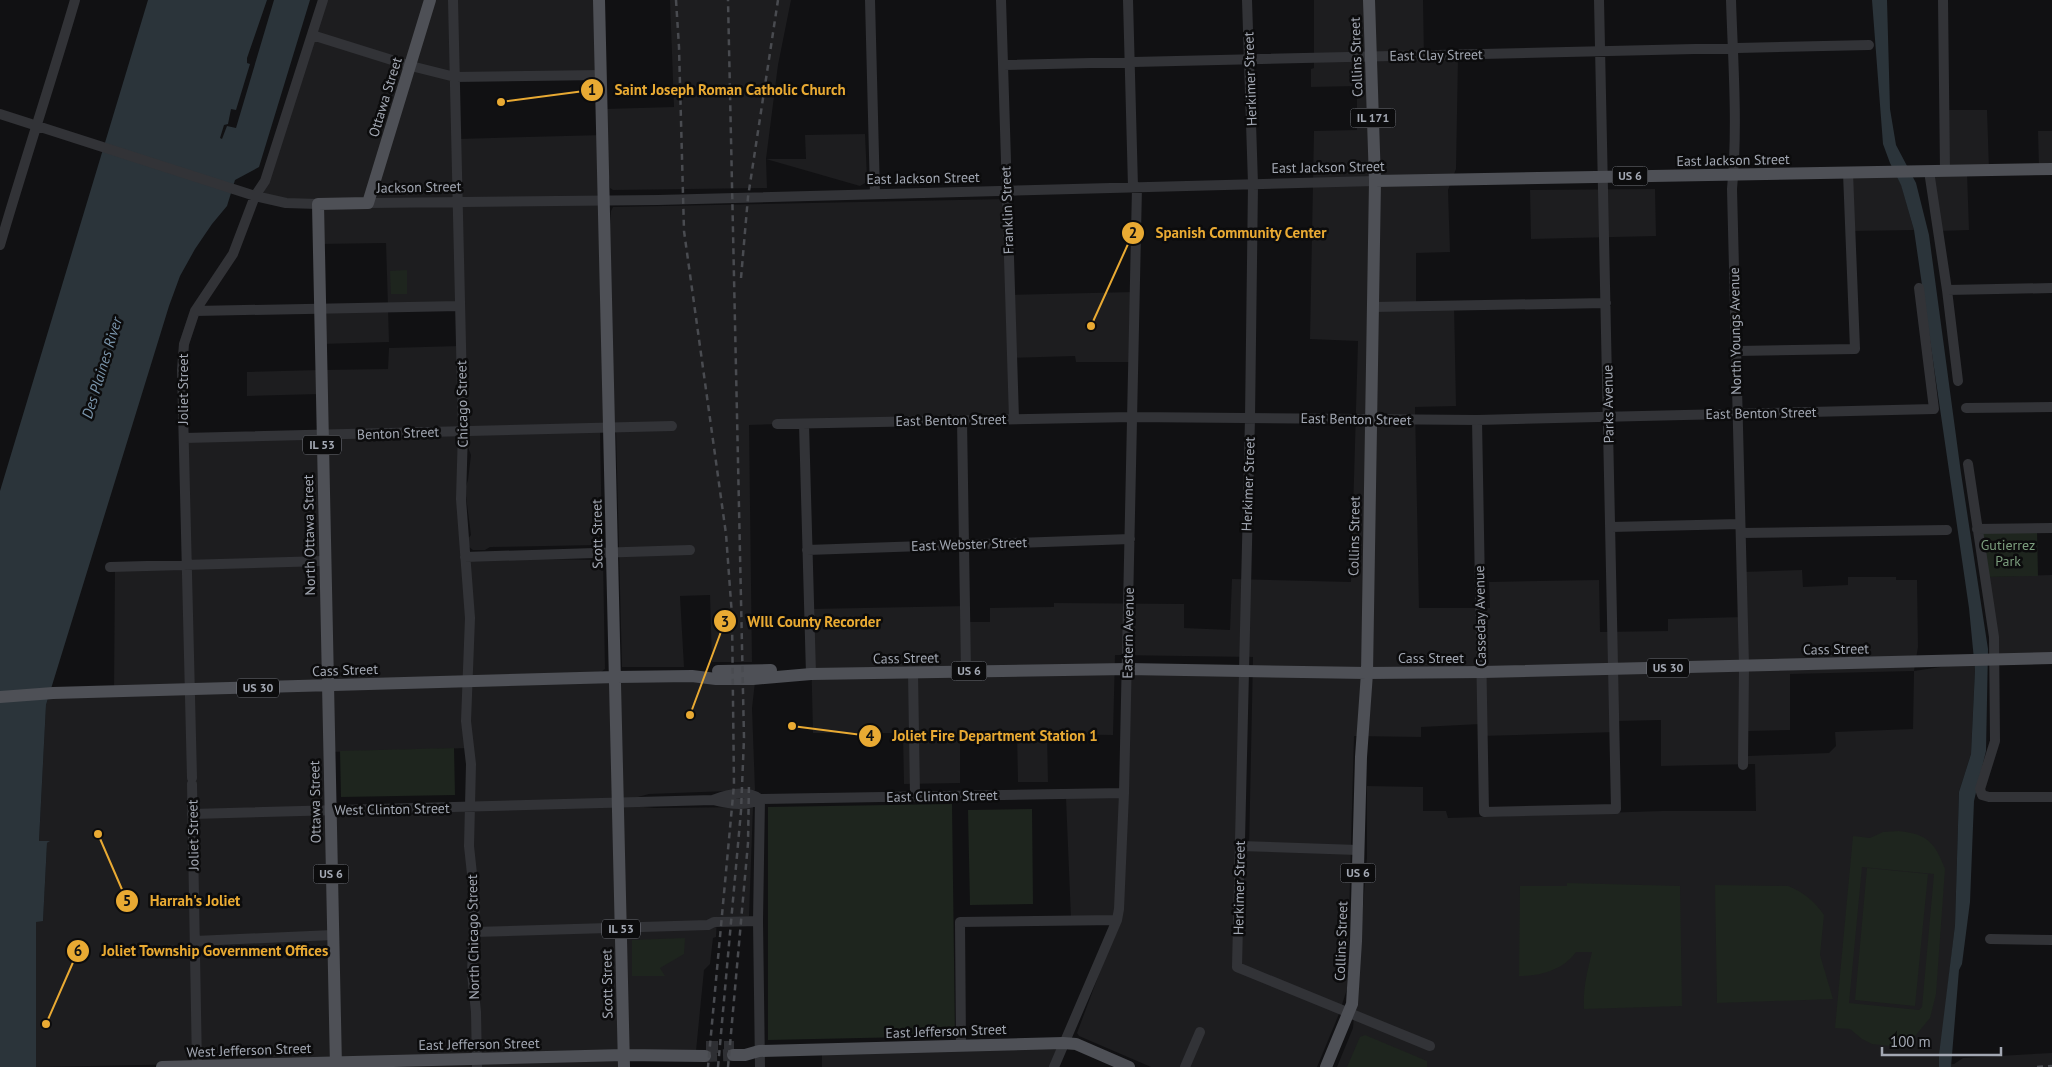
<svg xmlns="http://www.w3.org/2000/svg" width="2052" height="1067" font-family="'PT Sans',sans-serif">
<rect width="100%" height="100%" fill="#111113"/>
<path fill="#1d1d1f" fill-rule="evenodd" d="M324,0H429L411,67L455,77L457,201L318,203L256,195Z
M430,0H453L455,76L411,65Z
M454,0H599L601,74L456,76Z
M670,0H791L778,65L766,159H806L805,135L865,134L867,178L865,183L860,186L766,159L767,188L613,190L610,188L605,138L604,200L458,201L457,139L604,135V109L674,107Z
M1314,0H1423L1424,58H1458L1456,169L1448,190L1450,252L1416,253V305L1454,304L1456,406L1415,407L1419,608H1490L1489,582L1599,580L1600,632L1668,631V619L1743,617L1742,572L1802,570L1803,587L1848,585V577H1896V580H1917L1918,647L1914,671L1974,662L1975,670L1971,754L1959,792L1955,925L1939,1065L1954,1064L1963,1058L2052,1053V1067H1337L1353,1028L1367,857V786L1423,787V811H1446L1448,818L1662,811H1756L1755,764L1661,766V720L1617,721V732L1481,736V724L1421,727V737L1354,736L1347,989L1339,1014L1317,1067H1151L1079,1036L1077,1033L1119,921L1130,672L1241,673L1238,848L1249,849L1253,657L1115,655L1113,735L1047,734L1048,782H1018L1017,731L960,732V783L904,784L903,733H813L810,609L968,606V622H990V608L1054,607V603L1184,604V628L1230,630L1232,579L1351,582L1358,341L1310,339L1314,131L1357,130V86L1311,87V69L1314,68ZM1914,671L1913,729L1835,732L1836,746L1829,753L1748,756V731L1790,730V674Z
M1946,110H1987L1989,169L1946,170Z
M2038,131H2052V168H2039Z
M1893,170L1901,184L1914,230L1851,231L1848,172Z
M1930,172H1967L1969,230L1939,231Z
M1655,189L1656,236L1531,239L1530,190Z
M1007,199L1009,295L1134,292L1132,362H1076L1075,356L1011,358L1012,417L749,425L752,662H712L710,595L680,596L684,667H622L616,430L600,431L602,540L597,545L490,547L485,550H473L469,547L467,540L471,535L465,489L468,480L471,455L467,445L458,202H604L607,263L611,211L613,207Z
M457,202L460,308H388L389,342L321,344L320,310L388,307L386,243L319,244L318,204Z
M460,346L469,618L467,681L190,689L187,565L325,560L187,563L185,439L321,436L322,370L388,369L389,348Z
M320,370V394L247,396V372Z
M466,558L603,560L605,669L601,672L468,681Z
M185,565L189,689L114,691L115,567Z
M2052,575V657L1999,658L1986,577Z
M615,678L618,802L472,806L470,748L329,752L328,687Z
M617,679L755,682L752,708L755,790L649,794L619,802Z
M326,687L329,810L620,805L655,808L753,807L749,916L717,917L716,937L713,938L710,964L704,970L696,1051L198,1064L191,691Z
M188,691L195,1064L36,1067V921H43L47,843L49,841H39L46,705L49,696Z
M1123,797L1115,918L1071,919L1066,798Z
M1061,1044L1053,1067H822V1051Z
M623,1056V1067H185Z"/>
<path fill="#1e251e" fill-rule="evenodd" d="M407,270V294H391L390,271Z
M1979,530H2037L2038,576L1986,577Z
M454,748L455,795L341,797L340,751Z
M952,804L955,1036L768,1040V807Z
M1032,809L1033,904L970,905L968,810Z
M1899,831C1928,834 1935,843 1945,869L1936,994L1930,1018L1916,1035L1905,1042L1890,1046L1872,1044L1862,1039L1850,1029L1835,1028L1853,836L1870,838L1883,832ZM1862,867L1934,874L1922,1007L1919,1010L1849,1003Z
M1867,868L1928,874L1915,1006L1855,1000Z
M1567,883L1680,886L1682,1006L1584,1009C1583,987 1587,973 1592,952H1576C1563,970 1541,976 1519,976L1520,886H1567Z
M1715,885L1788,886C1804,892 1815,902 1824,915L1820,955L1833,999L1717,1003Z
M685,938L684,954L660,968L665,976H632V940Z
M1365,1035L1427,1061V1067H1347L1360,1037Z"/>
<path fill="#2b343a" d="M148,0H267L247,58V63L250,64L236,110L231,109L228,124L224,125L220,138L222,139L227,126L236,128L274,0H310L259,167L235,180L227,206L212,224L195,249L180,276L169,306L46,705L39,841H50L47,843L43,921L36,922V1067H0V491Z
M1872,0H1887L1890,109L1896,145L1916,183L1929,235L1961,473L1988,649L1986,751L1974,801L1970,902L1962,964L1959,970L1951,1067H1939V1055L1955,925L1959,792L1971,754L1975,670L1969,608L1914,230L1901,185L1890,163L1883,144Z"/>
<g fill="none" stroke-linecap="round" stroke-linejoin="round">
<path stroke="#2e2f33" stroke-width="12" stroke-dasharray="12 6" stroke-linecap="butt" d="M706,1047H734
M705,1056L733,1055"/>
<path stroke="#323337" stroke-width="10" d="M453,0L463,431L461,499L470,618L466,721L471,764L469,846L475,902L472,973L476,1012L477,1067
M870,0L875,194
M1001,0L1014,419
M1128,0L1133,187
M1247,0L1253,184L1250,418L1237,967L1430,1046
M1731,0C1733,63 1738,126 1732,189L1744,666L1743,765
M1943,0L1945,171
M312,35L411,66L455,77L601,75
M1003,65L1869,45
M0,114L255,196L286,203L318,204
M1929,171L1947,290L1958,381
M368,203L658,200L1375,181
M0,245C24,163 51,82 75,0
M1947,290L2052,288
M1373,307L1606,303
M195,311L460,306
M1736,351L1855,349L1848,173
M1966,408L2052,407
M962,420L966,671
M1477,420L1484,812L1616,809L1599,0
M777,424L1132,417L1477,420L1934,409L1919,288
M804,424L811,674
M184,438L672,426
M1968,464L1994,637L1995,741L1980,789L1982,795L1989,797H2052
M1611,527L1740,524
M1977,529L2052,528
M1741,533L1947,530
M807,550L1130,539
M465,557L690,550
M110,567L324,561
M913,672L915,796
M192,778L182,370L184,344L195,311L233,254L255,196L265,181L323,0
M192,784L197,1067
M713,800C728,794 747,790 760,799
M192,814L713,800C728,804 747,807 760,799L1124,793
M1240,846L1358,850
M474,932L708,925L714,922L758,921
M1990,939L2052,940
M195,941L333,935
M961,1045L960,922L1117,920
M760,1067L758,921L760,799
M1054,1067L1117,920L1119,909L1124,793L1137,187
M1185,1067L1200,1032"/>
<path stroke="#4e5056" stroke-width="12" d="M599,0L624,1067
M1375,181L2052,169
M718,671L771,670
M0,697L53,693L616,677L692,676L716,679H753L811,674L1127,669L1367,673L1482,672L2052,658
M733,1055H745L759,1051L1063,1043L1076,1044L1129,1067
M162,1067L624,1055L705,1056
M336,1067L318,204L368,203L430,0
M1326,1067L1352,1004L1356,941L1361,757L1367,673L1375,181L1369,0"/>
<path stroke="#494b50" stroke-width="2.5" stroke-dasharray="6 5" stroke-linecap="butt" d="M676,0L679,47L684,231L726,534L732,616L734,785L708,1067
M741,278L748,197L778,0
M718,1067L741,811L744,738L728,0
M728,1067L748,843L749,782
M2037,1067L2052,1066"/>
</g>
<g text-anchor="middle" stroke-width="5" stroke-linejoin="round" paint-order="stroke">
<g fill="#0c0c0d" stroke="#767981" stroke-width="1">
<rect x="1350.5" y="108.5" width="45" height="19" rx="4"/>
<rect x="1612.5" y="166.5" width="35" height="19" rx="4"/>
<rect x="303" y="435.5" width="38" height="19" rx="4"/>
<rect x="1647" y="658.5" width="42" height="19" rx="4"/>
<rect x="951.5" y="661.5" width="35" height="19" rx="4"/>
<rect x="237" y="678.5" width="42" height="19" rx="4"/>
<rect x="1340.5" y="863.5" width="35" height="19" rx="4"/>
<rect x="313.5" y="864.5" width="35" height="19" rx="4"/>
<rect x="602" y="919.5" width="38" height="19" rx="4"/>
</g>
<g font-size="12" font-weight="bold" fill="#a3a8b3">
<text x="1373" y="122">IL 171</text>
<text x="1630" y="180">US 6</text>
<text x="322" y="449">IL 53</text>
<text x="1668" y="672">US 30</text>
<text x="969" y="675">US 6</text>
<text x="258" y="692">US 30</text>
<text x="1358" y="877">US 6</text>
<text x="331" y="878">US 6</text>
<text x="621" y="933">IL 53</text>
</g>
<g font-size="14" fill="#a3a8b3" stroke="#0c0c0d">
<text transform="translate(1436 55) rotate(-1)" y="5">East Clay Street</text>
<text transform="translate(1356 57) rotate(-92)" y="5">Collins Street</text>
<text transform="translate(1250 79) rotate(-92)" y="5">Herkimer Street</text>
<text transform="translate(385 97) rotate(-73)" y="5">Ottawa Street</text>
<text transform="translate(1733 160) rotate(-1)" y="5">East Jackson Street</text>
<text transform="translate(1328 167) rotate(-1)" y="5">East Jackson Street</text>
<text transform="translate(923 178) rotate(-1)" y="5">East Jackson Street</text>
<text transform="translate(419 187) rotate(-1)" y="5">Jackson Street</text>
<text transform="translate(1007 210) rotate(-92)" y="5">Franklin Street</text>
<text transform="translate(1735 331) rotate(-91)" y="5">North Youngs Avenue</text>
<text transform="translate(183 389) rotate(-90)" y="5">Joliet Street</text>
<text transform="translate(462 404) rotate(-91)" y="5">Chicago Street</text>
<text transform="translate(1608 404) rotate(-91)" y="5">Parks Avenue</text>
<text transform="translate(1761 413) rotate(-1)" y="5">East Benton Street</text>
<text transform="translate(1356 419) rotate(1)" y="5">East Benton Street</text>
<text transform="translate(951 420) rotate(-1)" y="5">East Benton Street</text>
<text transform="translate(398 433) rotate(-2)" y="5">Benton Street</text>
<text transform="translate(1248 484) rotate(-88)" y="5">Herkimer Street</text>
<text transform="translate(597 534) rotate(-91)" y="5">Scott Street</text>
<text transform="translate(309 535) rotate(-91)" y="5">North Ottawa Street</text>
<text transform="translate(1354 536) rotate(-89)" y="5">Collins Street</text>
<text transform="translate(969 544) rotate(-2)" y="5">East Webster Street</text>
<text transform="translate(1480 616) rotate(-91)" y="5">Casseday Avenue</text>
<text transform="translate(1128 633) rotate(-89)" y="5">Eastern Avenue</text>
<text transform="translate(1836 649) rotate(-1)" y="5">Cass Street</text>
<text transform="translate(906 658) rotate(-1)" y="5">Cass Street</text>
<text x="1431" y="663">Cass Street</text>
<text transform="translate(345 670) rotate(-2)" y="5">Cass Street</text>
<text transform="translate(942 796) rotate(-1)" y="5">East Clinton Street</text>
<text transform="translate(315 802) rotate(-91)" y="5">Ottawa Street</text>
<text transform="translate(392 809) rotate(-1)" y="5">West Clinton Street</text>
<text transform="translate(193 835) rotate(-91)" y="5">Joliet Street</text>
<text transform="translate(1239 888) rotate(-89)" y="5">Herkimer Street</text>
<text transform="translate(473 937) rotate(-91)" y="5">North Chicago Street</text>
<text transform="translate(1341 941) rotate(-88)" y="5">Collins Street</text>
<text transform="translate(607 984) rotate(-91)" y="5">Scott Street</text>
<text transform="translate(946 1031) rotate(-2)" y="5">East Jefferson Street</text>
<text transform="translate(479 1044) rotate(-1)" y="5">East Jefferson Street</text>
<text transform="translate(249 1050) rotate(-2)" y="5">West Jefferson Street</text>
</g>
<g font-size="14" fill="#7b9d7d" stroke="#0c0c0d">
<text x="2008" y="550">Gutierrez<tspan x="2008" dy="16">Park</tspan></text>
</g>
<g font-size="15" font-style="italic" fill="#7b96ad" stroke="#0c0c0d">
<text transform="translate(102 368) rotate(-73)" y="5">Des Plaines River</text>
</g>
</g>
<path fill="none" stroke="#e9aa33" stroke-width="2" d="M501 102L592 90M1091 326L1133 233M690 715L725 621M792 726L870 736M98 834L127 901M46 1024L78 951"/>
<g fill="#e9aa33" stroke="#0c0c0d" stroke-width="2">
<circle cx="501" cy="102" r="5"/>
<circle cx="1091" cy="326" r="5"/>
<circle cx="690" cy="715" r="5"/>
<circle cx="792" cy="726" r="5"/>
<circle cx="98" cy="834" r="5"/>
<circle cx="46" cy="1024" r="5"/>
<circle cx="592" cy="90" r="12"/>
<circle cx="1133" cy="233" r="12"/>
<circle cx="725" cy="621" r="12"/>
<circle cx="870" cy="736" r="12"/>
<circle cx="127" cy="901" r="12"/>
<circle cx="78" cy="951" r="12"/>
</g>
<g font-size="15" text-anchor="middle" font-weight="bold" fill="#111">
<text x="592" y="95">1</text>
<text x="1133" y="238">2</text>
<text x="725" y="627">3</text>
<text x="870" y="741">4</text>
<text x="127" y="906">5</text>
<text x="78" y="956">6</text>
</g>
<g font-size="15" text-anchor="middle" font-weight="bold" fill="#e9aa33" stroke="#0c0c0d" stroke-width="5" stroke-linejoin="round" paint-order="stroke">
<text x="730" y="95">Saint Joseph Roman Catholic Church</text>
<text x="1241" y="238">Spanish Community Center</text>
<text x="814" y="627">WIll County Recorder</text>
<text x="995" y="741">Joliet Fire Department Station 1</text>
<text x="195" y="906">Harrah's Joliet</text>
<text x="215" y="956">Joliet Township Government Offices</text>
</g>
<path d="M1882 1047v8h119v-8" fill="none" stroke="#a3a8b3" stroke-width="2.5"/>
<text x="1890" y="1047" font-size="15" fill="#a3a8b3" stroke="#0c0c0d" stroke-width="4" paint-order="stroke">100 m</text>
</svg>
